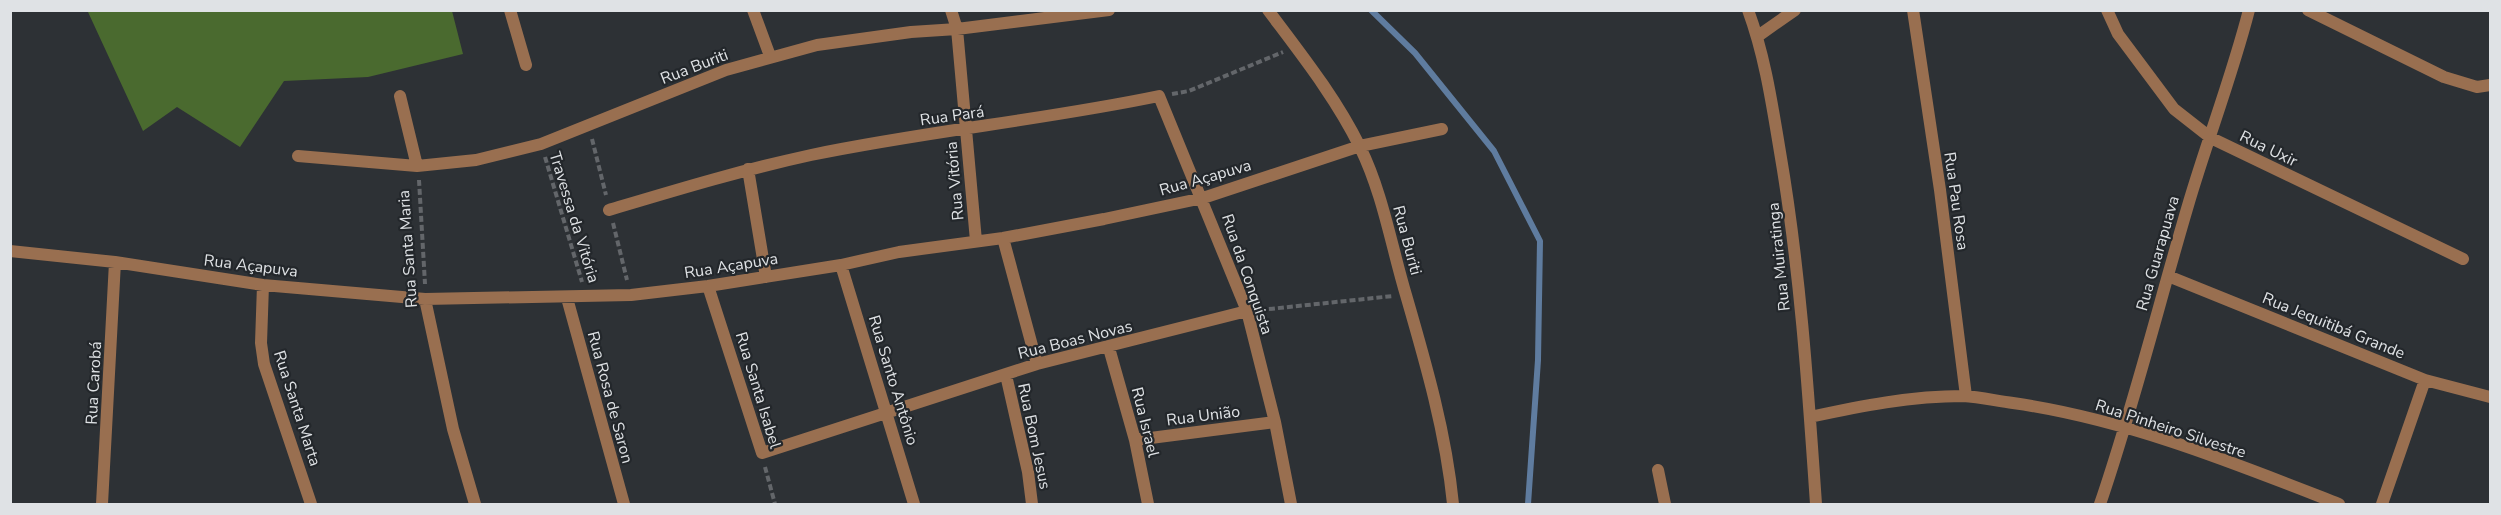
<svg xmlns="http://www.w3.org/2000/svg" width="2501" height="515" font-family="'Nunito Sans',sans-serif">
<rect width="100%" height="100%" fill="#2d3135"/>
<path fill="#4a6a2f" d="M84,11H452L463,54L368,77L284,81L240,147L177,107L143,131L88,12Z"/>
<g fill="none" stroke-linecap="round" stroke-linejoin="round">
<path stroke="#5f7c9f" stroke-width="6" d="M1371,10L1415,53L1494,151L1540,241L1538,360L1528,504"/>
<path stroke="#63666a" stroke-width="4" stroke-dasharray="6 3" stroke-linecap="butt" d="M1172,94L1189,91L1283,52
M592,139L606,195
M545,157L582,282
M419,180L425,284
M613,223L627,280
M1260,310L1393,296
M765,467L775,504"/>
<path stroke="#996f50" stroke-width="12" d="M510,10L526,65
M753,10L770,56
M951,10L957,29L976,241
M1268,10C1301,54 1336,98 1360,147C1383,194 1391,245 1406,295C1426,364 1446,433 1453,504
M1748,10C1765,56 1772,104 1780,152C1800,268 1808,387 1816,504
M1913,10L1940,190L1966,396
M2107,10L2118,34L2174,109L2211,138L2463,259
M2308,10L2444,77L2477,87L2490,85
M1758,36L1795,10
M400,96L417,166
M298,156L417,166L476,160L541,144L726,70L817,45L911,32L957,29L1109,10
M748,169L766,277
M609,210C676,190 742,170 811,155C926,131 1044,120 1159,96L1247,311L1275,422L1291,504
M1003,238L1037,364
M10,251L115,262L263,285L425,299L631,295L708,286L841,265L899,252L1003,238L1104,219L1203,198L1360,146L1442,129
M841,265L914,504
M2168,276L2425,380L2490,397
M263,285L261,343L264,364L311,504
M708,286L762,453L1037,364L1247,311
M567,298L624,504
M425,299L453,429L475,504
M1109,348L1135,440L1148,504
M1006,375L1028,472L1032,504
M1810,417C1861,406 1911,396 1963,396C1980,397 1997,401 2013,403C2126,419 2234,463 2339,504
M1135,440L1275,422
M1658,470L1665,504
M102,504L115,262
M2100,504C2134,405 2159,303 2189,202C2208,138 2232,76 2249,10
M2382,504L2425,380"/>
</g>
<g text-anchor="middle" stroke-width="4.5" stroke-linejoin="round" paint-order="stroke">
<g font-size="16" fill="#dfe2e5" stroke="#23272b">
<text transform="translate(694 66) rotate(-21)" y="6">Rua Buriti</text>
<text transform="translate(952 115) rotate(-8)" y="6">Rua Pará</text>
<text transform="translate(2269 148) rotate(26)" y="6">Rua Uxir</text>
<text transform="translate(1205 177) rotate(-16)" y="6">Rua Açapuva</text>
<text transform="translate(954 181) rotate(-95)" y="6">Rua Vitória</text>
<text transform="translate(1957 201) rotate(82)" y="6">Rua Pau Rosa</text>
<text transform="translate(575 217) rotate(73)" y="6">Travessa da Vitória</text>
<text transform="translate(1408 240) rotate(75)" y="6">Rua Buriti</text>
<text transform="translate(407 249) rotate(-94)" y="6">Rua Santa Maria</text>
<text transform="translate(2157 253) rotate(-74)" y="6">Rua Guarapuava</text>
<text transform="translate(1778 257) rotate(-96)" y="6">Rua Muiratinga</text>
<text transform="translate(251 265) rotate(7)" y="6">Rua Açapuva</text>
<text transform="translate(731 265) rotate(-9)" y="6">Rua Açapuva</text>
<text transform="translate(1248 274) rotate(71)" y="6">Rua da Conquista</text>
<text transform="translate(2334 325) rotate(22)" y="6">Rua Jequitibá Grande</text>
<text transform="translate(1075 339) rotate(-14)" y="6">Rua Boas Novas</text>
<text transform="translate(894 380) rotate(73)" y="6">Rua Santo Antônio</text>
<text transform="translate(93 383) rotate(-87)" y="6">Rua Carobá</text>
<text transform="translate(759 390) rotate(73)" y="6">Rua Santa Isabel</text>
<text transform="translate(611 397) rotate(75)" y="6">Rua Rosa de Saron</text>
<text transform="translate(298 408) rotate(72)" y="6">Rua Santa Marta</text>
<text transform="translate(1203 415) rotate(-7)" y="6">Rua União</text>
<text transform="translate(1146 422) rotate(76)" y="6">Rua Israel</text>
<text transform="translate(2171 428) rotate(18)" y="6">Rua Pinheiro Silvestre</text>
<text transform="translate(1035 436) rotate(78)" y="6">Rua Bom Jesus</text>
</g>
</g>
<rect width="2501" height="515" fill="none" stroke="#dfe2e5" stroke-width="24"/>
</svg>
